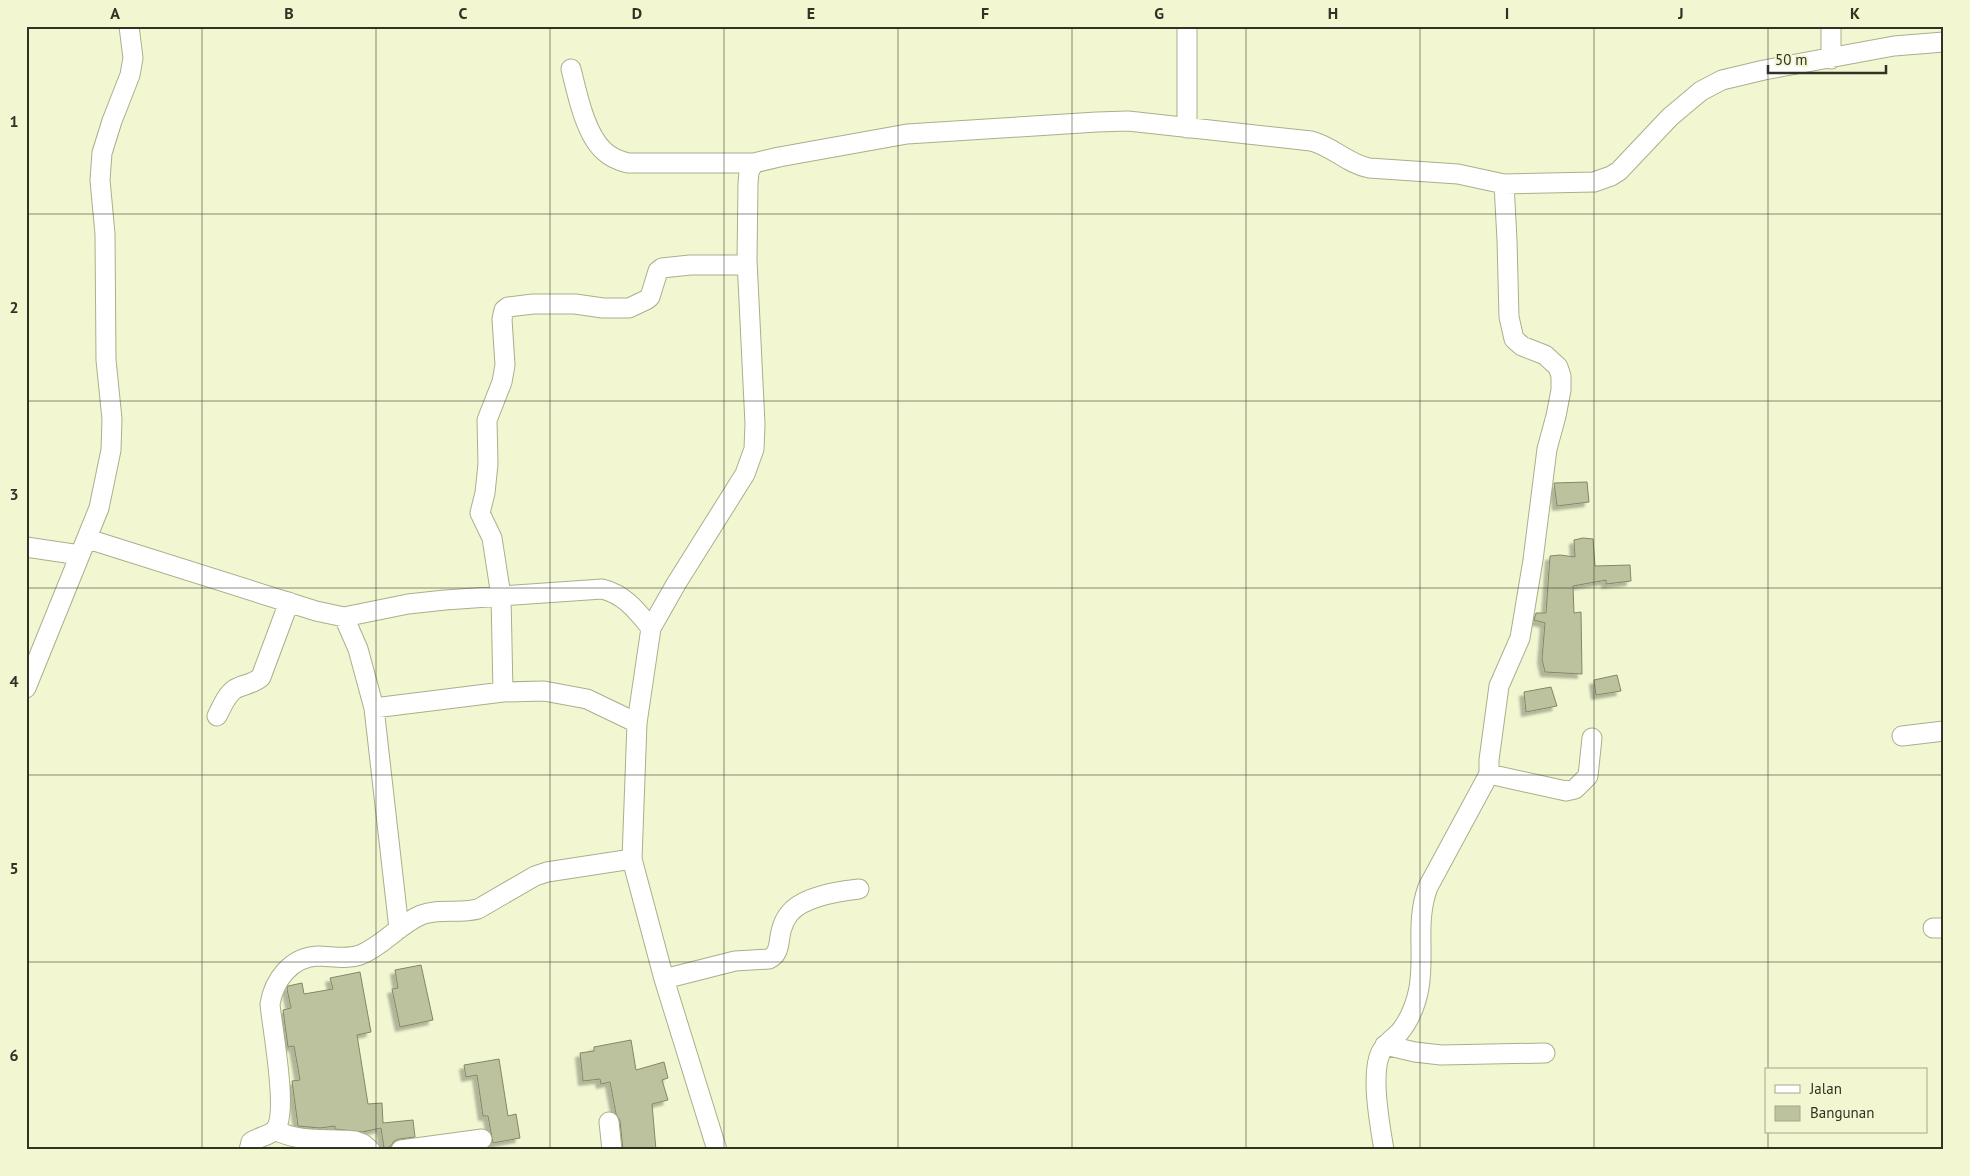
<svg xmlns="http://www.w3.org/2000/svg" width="1970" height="1176" font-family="'PT Sans',sans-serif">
<defs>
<filter id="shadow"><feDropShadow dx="-4.5" dy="4.5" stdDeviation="1" flood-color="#0004"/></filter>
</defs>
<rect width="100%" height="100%" fill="#f2f7d2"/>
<path fill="#bdc29e" stroke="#828765" filter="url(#shadow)" d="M1587,482L1589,502L1557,506L1554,483Z
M1583,538L1593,539L1595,566L1630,565L1631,581L1606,584V580L1573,586L1574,613L1581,612L1582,674L1545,672L1542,659L1545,623L1534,620L1536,613H1546L1550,556L1560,555L1575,557L1574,540Z
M1617,675L1621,691L1596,695L1594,680Z
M1551,687L1557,706L1526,712L1524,692Z
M421,965L433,1020L400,1027L392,989L398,988L395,970Z
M360,972L371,1032L357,1035L368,1104L382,1103L383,1123L413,1120L415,1137L399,1139L394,1141L390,1147L384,1148L381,1128L362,1132L335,1129V1126L320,1128L298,1126L292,1081L300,1080L294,1046L288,1047L283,1010L291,1008L287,989L288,986L302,983L304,994L333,989L330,978Z
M631,1040L636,1070L664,1062L668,1078L662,1080L668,1100L652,1104L656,1150H623L620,1121L616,1114L610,1082L601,1084L600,1079L583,1081L580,1053L594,1051V1047Z
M499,1059L508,1116L516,1114L520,1138L493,1143L488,1116H483L477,1075L466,1077L464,1065Z"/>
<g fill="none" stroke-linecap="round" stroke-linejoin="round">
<g stroke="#aaaf8b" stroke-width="21">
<path id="minor" d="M1187,26V128
M1831,59V26
M571,69C577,93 585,134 604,151C611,158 620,161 628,163H754
M88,539L316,611L344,617L408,604L445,600L602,589C624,594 637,611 651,628
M26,547L80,555
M344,617L358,649L374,708L399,929
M26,688L99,508L111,450L112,419L106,360L105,234L100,180L102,153L112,121L130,75L133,58L129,26
M503,692L501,596L492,538L480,513L485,493L488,464L487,420L502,382L505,365L502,319L504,310L508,307L533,304H575L603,308H629L646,300L650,297L658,271L662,268L690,265H747
M374,708L503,692L544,691L587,699L637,723
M217,716C222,707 226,695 235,689C244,684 254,684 261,677L289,602
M1902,736L1944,731
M1489,774L1566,791L1575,789L1588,776L1592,738
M1933,928H1944
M664,979L735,961L769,959C781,954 778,939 782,928C783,924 786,918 789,914C802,897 839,891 859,889
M1385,1045L1415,1052L1441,1055L1545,1053
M609,1122L612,1150
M275,1130C300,1143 327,1138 355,1141L363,1144L370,1150
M249,1150L251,1142C258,1137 269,1136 275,1130C289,1113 272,1028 270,1004C274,980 291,957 318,956C331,956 346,960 360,955C383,946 398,925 421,915C439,908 459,914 478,909L535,876L547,872L632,859
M401,1150L482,1139
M717,1150L664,979L632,859L637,723L651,628L676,584L745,474L754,449L755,424L747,260L748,183L749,172L754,163L779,157L907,134L1097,122L1128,121L1311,141C1332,146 1348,164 1369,168L1458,174L1504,184L1594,182L1611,176L1619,171L1670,117L1701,91L1722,80L1764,70L1894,46L1944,42
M1384,1150C1380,1126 1370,1073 1381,1052C1385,1044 1392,1039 1399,1033C1409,1021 1416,1004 1419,988C1425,953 1415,922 1428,887L1489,774V760L1499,686L1520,638L1533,560L1547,449L1556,416L1561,390V376L1558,367L1545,355L1522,346L1514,339L1509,317L1507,240L1504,184"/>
</g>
<use href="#minor" stroke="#fff" stroke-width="19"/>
</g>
<path fill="none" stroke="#303223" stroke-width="1" stroke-opacity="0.55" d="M202,26V1150M376,26V1150M550,26V1150M724,26V1150M898,26V1150M1072,26V1150M1246,26V1150M1420,26V1150M1594,26V1150M1768,26V1070M26,214H1944M26,401H1944M26,588H1944M26,775H1944M26,962H1944M1768,1132V1150"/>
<rect width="1970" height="1176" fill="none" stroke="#f2f7d2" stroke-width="55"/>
<rect x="1765" y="1068" width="162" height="65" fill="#f2f7d2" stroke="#a4a88c"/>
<rect x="1775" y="1085" width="25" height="8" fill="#ffffff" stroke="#a4a88c"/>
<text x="1810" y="1094" font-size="15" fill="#303223">Jalan</text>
<rect x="1775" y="1106" width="25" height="15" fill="#bdc29e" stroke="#a4a88c"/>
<text x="1810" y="1118" font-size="15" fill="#303223">Bangunan</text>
<path d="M1768 65v8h118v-8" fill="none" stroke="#303223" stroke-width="2.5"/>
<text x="1775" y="65" font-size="15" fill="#303223" stroke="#f2f7d2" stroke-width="4" paint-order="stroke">50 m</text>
<rect x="28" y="28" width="1914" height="1120" fill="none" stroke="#303223" stroke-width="2"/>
<g font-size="16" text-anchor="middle" font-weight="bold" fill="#303223">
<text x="115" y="19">A</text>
<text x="289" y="19">B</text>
<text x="463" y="19">C</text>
<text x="637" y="19">D</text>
<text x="811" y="19">E</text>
<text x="985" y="19">F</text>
<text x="1159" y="19">G</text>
<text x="1333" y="19">H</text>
<text x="1507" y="19">I</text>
<text x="1681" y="19">J</text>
<text x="1855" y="19">K</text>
<text x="14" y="127">1</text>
<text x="14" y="313">2</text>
<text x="14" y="500">3</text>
<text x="14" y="687">4</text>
<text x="14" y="874">5</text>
<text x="14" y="1061">6</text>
</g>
</svg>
